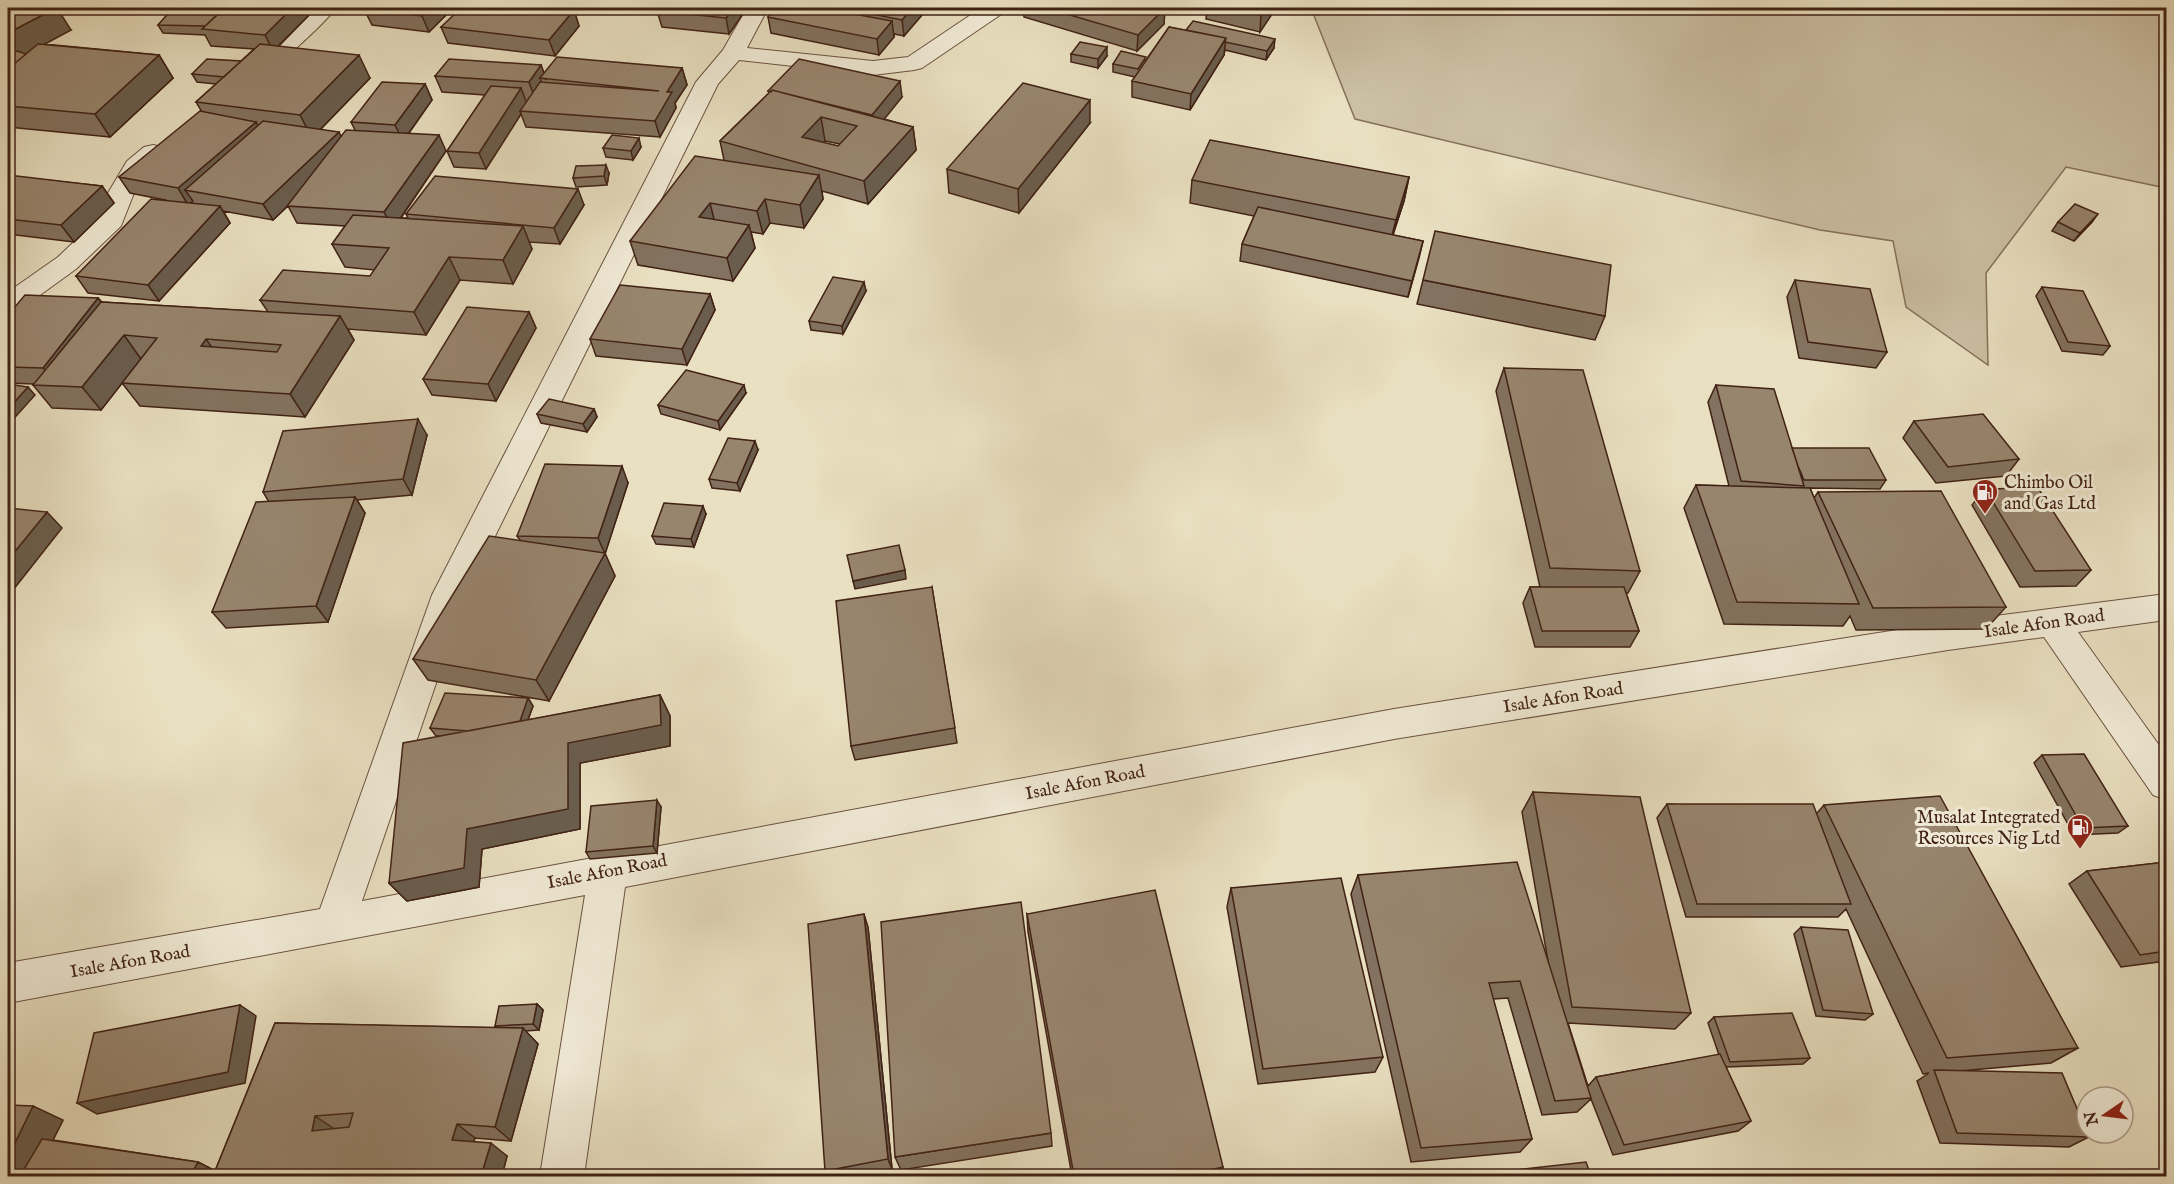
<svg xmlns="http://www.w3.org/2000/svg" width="2174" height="1184" font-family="'IM FELL English',serif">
<rect width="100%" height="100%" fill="#e9e0c1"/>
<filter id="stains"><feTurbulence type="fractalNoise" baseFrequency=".00333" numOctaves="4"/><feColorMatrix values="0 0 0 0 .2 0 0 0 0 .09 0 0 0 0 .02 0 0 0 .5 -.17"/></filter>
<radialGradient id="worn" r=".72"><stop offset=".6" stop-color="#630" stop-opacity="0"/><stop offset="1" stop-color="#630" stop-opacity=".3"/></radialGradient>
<path fill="#ccc0a4" stroke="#86715c" stroke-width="1.5" d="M1311,8H2166V188L2066,167L1986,273L1988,365L1906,307L1893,241L1820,230L1355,119Z"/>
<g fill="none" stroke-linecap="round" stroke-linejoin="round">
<g stroke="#6b5240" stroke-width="2">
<path id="minor" d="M313,8H336C326,22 270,74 256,79C250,81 247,80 242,79L239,74L242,69Z
M747,8H768L747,48L873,61L908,57L981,8H1006L1003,13L922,68L914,70L873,75L739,60L718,84L466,595L362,901L598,857L608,853L611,855L1394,709L1948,622L2166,594V620L2078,632L2166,755V800L2153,795L2044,637L1948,650L1394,739L625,887L584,1176H540L585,895L8,1003V963L320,909L432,595L696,82L723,50Z
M153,145L162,147L165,152L147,169L134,193L121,226L76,269L18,311L8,314V292L58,257L100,217L108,193L127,161L144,147Z"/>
</g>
<use href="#minor" fill="#f1ebd7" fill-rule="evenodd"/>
</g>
<path fill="#83725f" stroke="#412215" stroke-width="1.5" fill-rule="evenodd" d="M8,8L71,30L44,44L159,55L173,78L110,137L8,127Z
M158,8H178L176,9H180L179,8H316L279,46L370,78L320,130L341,136L355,130L351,122L425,84L432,100L409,133L446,151L401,218H408L406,214L584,205L560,244L529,242L532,249L513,284L460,280L426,335L348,329L354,340L305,417L140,406L122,383L101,410L52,408L33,385V384L8,383V315L98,298L102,302L268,312L260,300L370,276L375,270L345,267L332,244L345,226L297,223L288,206L273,220L223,211L230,223L159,301L88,293L76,276L165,200L130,193L119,177L202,112L196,102L216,84L197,82L192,74L241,61L254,49L211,46L205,35L163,33L158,25L173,9Z
M453,8L429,32L372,25L364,9Z
M660,8H747L729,34L662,27L657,11Z
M928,8L904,36L894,34V37L879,55L771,33L768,17Z
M1023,8H1165L1164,24L1137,51L1024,17Z
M1207,8H1276L1260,32L1206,19Z
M574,10L579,26L555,56L448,43L441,27Z
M1169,27L1274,48L1266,60L1225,50L1224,55L1190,110L1132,97V81L1135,77L1113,72V64L1146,60Z
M1071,54L1107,56L1098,68L1071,62Z
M541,65L544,73L682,68L687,85L675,103L676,108L660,137L526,127L521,114L486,169L454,167L447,151L485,95L442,92L435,76Z
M768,91L902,97L884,119L913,127L916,150L868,204L822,191L823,199L804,228L770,223L763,234L751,232L755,248L733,281L638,265L630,241L724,160L720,141L769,93ZM825,141L840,144L838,146L823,143Z
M1090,123L1019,213L949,193L947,169Z
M641,147L633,160L606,157L603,148Z
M609,173L607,185L576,187L573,178Z
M8,176L102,186L114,203L74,242L8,234Z
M1409,177L1404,201L1393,235L1423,241L1408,297L1240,261L1242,244L1254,216L1190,203L1192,180Z
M2058,222H2092L2074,241L2052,231Z
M1423,280L1605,316L1595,340L1417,304Z
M1795,280L1887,352L1876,368L1799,358L1787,297Z
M2042,287L2110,346L2103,355L2062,351L2036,296Z
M866,291L843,334L811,330L809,321Z
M710,294L715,310L687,365L596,356L590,339Z
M529,312L536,328L496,401L432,395L423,379Z
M1504,368L1640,571L1628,593H1626L1639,631L1630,647H1535L1523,603L1530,587H1540L1496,391Z
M1716,385L1792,448L1886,480L1880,489L1810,488L1814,498L1818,492L2006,607L1986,629L1856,630L1850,616L1843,626L1724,624L1684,508L1696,485L1729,486L1708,402Z
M746,393L720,430L661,414L658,405Z
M594,409L597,417L587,432L541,423L537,414Z
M1914,421L2019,459L2006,476L1936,483L1903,438Z
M427,435L412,495L357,500L365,513L328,622L226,628L212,612L269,502L263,492Z
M758,450L740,491L712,488L709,479Z
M628,483L605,554L615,576L549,701L428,680L413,659L520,540L517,536Z
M1985,489L2091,570L2076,586L2020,587L1972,505Z
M706,514L694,547L656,544L652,536Z
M932,587L957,743L855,760L851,746Z
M660,695L670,716V746L580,763V829L482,849L479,887L407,901L389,883L439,736H436L430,728L528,698L533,706L528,720Z
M2042,755L2128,826L2118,833L2074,835L2034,763Z
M1533,792L1691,1013L1675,1029L1568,1023L1588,1086L1596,1077L1719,1055L1708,1023L1714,1017L1810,1058L1803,1064L1726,1067L1751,1121L1738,1131L1613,1155L1591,1099L1577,1112L1542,1115L1508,998L1493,999L1532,1139L1520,1152L1411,1162L1351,894L1358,875L1548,961L1522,812Z
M1667,804L1817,813L1824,805L2078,1048L2051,1063L1959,1071L2089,1137L2069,1147L1940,1143L1917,1081L1929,1073L1923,1074L1846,909L1838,917H1686L1657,818Z
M661,807L657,853L590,859L586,852Z
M2166,862V961L2121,967L2069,884L2087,871Z
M1231,888L1383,1057L1375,1072L1258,1084L1227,907Z
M1027,914L1221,1176H1072L1028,932Z
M868,927L892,1169L851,1176H828L825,1171Z
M1801,927L1873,1014L1865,1020L1816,1016L1794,934Z
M537,1004L543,1010L539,1030L525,1031L538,1044L511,1141L475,1138L474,1141L507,1156L502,1176H8L63,1120L53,1140L198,1162L215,1171L275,1023L496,1028L495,1026Z
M1051,1133L1052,1146L901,1170L895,1157Z"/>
<path fill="#6a5d4d" stroke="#412215" stroke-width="1.5" d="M56,8H57L71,30L8,64V33Z
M292,8H316L273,51L265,35Z
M431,8H453L429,32L422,16Z
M733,8H747L729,34L726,18Z
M860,8H877L862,12L864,22L854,14Z
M912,8H928L904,36L902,20Z
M1165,8L1164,24L1137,51L1138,35Z
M1267,8H1276L1260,32L1261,15Z
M574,10L579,26L555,56L549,40Z
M892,21L894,37L879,55L877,39Z
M1226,38L1224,55L1190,110L1191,94Z
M1275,39L1274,48L1266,60L1267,51Z
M1107,47V56L1098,68V59Z
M159,55L173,78L110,137L95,114Z
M359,55L370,78L312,138L300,115Z
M541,65L546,79L540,78L543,87L535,99L529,82Z
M682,68L687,85L675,103L676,108L660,137L655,121L667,92Z
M900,81L902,97L874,132L872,115Z
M425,84L432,100L403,141L395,125Z
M521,88L527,104L520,111L521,114L486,169L479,153Z
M1090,100V123L1019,213L1018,189Z
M821,117L825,141L807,161L802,137Z
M256,122L265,139L185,190L193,201L188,205L178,188Z
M913,127L916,150L868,204L864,181Z
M339,132L347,149L273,220L263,204Z
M439,135L446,151L393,229L384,212Z
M639,138L641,147L633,160L631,151Z
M606,165L609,173L607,185L604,176Z
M819,175L823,199L804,228L800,205Z
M1409,177L1404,201L1390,243L1396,220Z
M102,186L114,203L74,242L61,225Z
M578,189L584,205L560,244L554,228Z
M765,199L770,223L763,234L757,211Z
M710,203L716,227L699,217Z
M220,206L230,223L159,301L148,285Z
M2098,214L2092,222L2074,241L2080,233Z
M749,225L755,248L733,281L727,258Z
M523,226L532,249L513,284L503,260Z
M1423,241L1419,258L1408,297L1412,281Z
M449,257L460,280L426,335L414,312Z
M864,282L866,291L843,334L842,326Z
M710,294L715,310L687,365L682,349Z
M98,298L111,315L57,385L43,368Z
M529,312L536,328L496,401L488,384Z
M340,316L354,340L305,417L290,394Z
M124,335L141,359L101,410L82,387Z
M206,339L222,362L201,346Z
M744,385L746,393L720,430L718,421Z
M28,387L35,395L8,425V409Z
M594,409L597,417L587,432L583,424Z
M418,419L427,435L412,495L403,479Z
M755,441L758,450L740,491L737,483Z
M622,466L628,483L605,554L598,538Z
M355,497L365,513L328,622L316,606Z
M703,506L706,514L694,547L691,539Z
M47,512L62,528L13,590L8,585V560Z
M605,553L615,576L549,701L536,680Z
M905,570L906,579L855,589L853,581Z
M660,695L670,716V746L580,763V829L482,849L479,887L407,901L389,883L467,829L568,743Z
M528,698L533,706L520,741L515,734Z
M657,800L661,807L657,853L653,846Z
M864,914L868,927L892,1169L888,1159Z
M537,1004L543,1010L539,1030L533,1024Z
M240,1005L256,1016L245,1083L97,1114L77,1103Z
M523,1028L538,1044L511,1141L495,1127Z
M33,1106L63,1120L35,1176H8V1157Z
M315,1116L336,1130L312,1131Z
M457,1124L475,1138L469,1153L452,1140Z
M491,1143L507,1156L502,1176H481Z
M198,1162L223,1175L222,1176H190Z
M1223,1167L1221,1176H1184Z"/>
<path fill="#98856e" stroke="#412215" stroke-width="1.5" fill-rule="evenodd" d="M8,8H56L8,33Z
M225,8H292L265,35L202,29Z
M366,8H431L422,16L364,9Z
M461,8H551L574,10L549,40L441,27Z
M660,8H733L726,18L657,11Z
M777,8H860L854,14L892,21L877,39L768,17Z
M866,8H912L902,20L862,12Z
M1046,8H1165L1138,35Z
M1226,8H1267L1261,15Z
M172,9L222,10L205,26L158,25Z
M1193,21L1275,39L1267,51L1225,42L1226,38L1186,30Z
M1169,27L1226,38L1191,94L1132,81Z
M1080,42L1107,47L1098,59L1071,54Z
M38,44L159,55L95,114L8,106V69Z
M260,44L359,55L300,115L196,102Z
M17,51L26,54L8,69V57Z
M1121,51L1146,57L1138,69L1113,64Z
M557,57L682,68L667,92H672L655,121L520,111L540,82L659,91L540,78Z
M207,59L241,61L224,77L192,74Z
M449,59L541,65L529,82L435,76Z
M799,59L900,81L872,115L772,90L771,92L768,91Z
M382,82L425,84L395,125L351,122Z
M1023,83L1090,100L1018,189L947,169Z
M491,86L521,88L479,153L447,151Z
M772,90L913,127L864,181L720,141ZM821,117L857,126L838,146L802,137Z
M200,111L256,122L178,188L119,177Z
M263,121L339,132L263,204L185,190Z
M346,130L439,135L384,212L287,206Z
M612,135L639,138L631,151L603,148Z
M1210,140L1409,177L1396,220L1192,180Z
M695,156L819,175L800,205L765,199L757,211L710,203L699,217L749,225L727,258L630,241Z
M606,165L604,176L573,178L576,166Z
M8,175L102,186L61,225L8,219Z
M435,176L578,189L554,228L406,214Z
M151,199L220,206L148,285L76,276Z
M2075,204L2098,214L2080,233L2058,222Z
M1258,207L1423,241L1412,281L1242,244Z
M353,215L523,226L503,260L449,257L414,312L260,300L283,270L370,276L389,248L332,244Z
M1435,231L1611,265L1605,316L1423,280Z
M833,277L864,282L842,326L809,321Z
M1795,280L1870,289L1887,352L1808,342Z
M620,285L710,294L682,349L590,339Z
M2042,287L2083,291L2110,346L2068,342Z
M25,295L98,298L43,368L8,367V315Z
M101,302L340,316L290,394L122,383L157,338L124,335L82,387L33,385ZM206,339L281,345L277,352L201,346Z
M467,307L529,312L488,384L423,379Z
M1504,368L1583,370L1640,571L1550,568Z
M686,370L744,385L718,421L658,405Z
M8,384L28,387L8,409Z
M1716,385L1774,389L1804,486L1741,481Z
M549,399L594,409L583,424L537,414Z
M1983,414L2019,459L1948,467L1914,421Z
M418,419L403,479L263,492L283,431Z
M728,438L755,441L737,483L709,479Z
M1792,448H1869L1886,480H1804L1798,466Z
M545,464L622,466L598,538L517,536Z
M1696,485L1810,488L1859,604L1737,602Z
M2038,488L2091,570L2035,571L1985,489Z
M1941,491L2006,607L1873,608L1818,492Z
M355,497L316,606L212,612L256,502Z
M664,503L703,506L691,539L652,536Z
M8,508L47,512L8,560Z
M489,536L605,553L536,680L413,659Z
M899,545L905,570L853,581L847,555Z
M932,587L955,728L851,746L836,601Z
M1530,587H1624L1639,631H1542Z
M445,693L528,698L520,721L468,731L430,728Z
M660,695L661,725L568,743V809L467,829L464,868L389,883L403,743Z
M2084,754L2128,826L2083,828L2042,755Z
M1533,792L1640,797L1691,1013L1572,1007Z
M1940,796L2078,1048L1947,1058L1824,805Z
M657,800L653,846L586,852L591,806Z
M1667,804H1813L1851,904H1697Z
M1517,862L1591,1098L1555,1101L1520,981L1489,983L1532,1139L1421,1148L1358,875Z
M2166,862V951L2140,955L2087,871Z
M1341,878L1383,1057L1263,1069L1231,888Z
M1155,890L1223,1167L1184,1176H1074L1027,914Z
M1021,902L1051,1133L895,1157L881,922Z
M864,914L888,1159L825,1171L808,924Z
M1801,927L1848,930L1873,1014L1823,1010Z
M537,1004L533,1024L495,1026L499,1006Z
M240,1005L228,1072L77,1103L94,1033Z
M1792,1013L1810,1058L1730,1062L1714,1017Z
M275,1023L523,1028L495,1127L457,1124L452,1140L491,1143L481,1176H213ZM353,1113L349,1127L312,1131L315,1116Z
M1720,1054L1751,1121L1624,1145L1596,1077Z
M1934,1070L2062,1073L2089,1137L1957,1133Z
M8,1105L33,1106L8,1157Z
M42,1139L198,1162L190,1176H20Z
M1586,1162L1591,1176H1462Z"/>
<defs>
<g id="fuel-pin" transform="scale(1.35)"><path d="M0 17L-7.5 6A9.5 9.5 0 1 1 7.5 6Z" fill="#8f2418" stroke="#f1ebd7"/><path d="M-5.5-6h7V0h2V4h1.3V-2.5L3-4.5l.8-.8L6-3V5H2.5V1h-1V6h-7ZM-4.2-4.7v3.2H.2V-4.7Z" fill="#fff"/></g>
</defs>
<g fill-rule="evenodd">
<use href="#fuel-pin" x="1985" y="492"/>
<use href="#fuel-pin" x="2080" y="827"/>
</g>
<g text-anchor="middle" stroke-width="6" stroke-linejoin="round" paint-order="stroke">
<g font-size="18" fill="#412215" stroke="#f1ebd7" text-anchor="start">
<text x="2004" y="488">Chimbo Oil<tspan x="2004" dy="21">and Gas Ltd</tspan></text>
<text x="2060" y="823" text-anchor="end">Musalat Integrated<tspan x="2060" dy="21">Resources Nig Ltd</tspan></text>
</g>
<g font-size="18" fill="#412215" stroke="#f1ebd7">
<text transform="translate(2044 623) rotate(-8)" y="6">Isale Afon Road</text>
<text transform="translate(1563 697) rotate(-9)" y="6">Isale Afon Road</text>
<text transform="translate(1085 782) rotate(-11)" y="6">Isale Afon Road</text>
<text transform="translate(607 871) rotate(-11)" y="6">Isale Afon Road</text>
<text transform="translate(130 961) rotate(-10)" y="6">Isale Afon Road</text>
</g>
</g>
<rect width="2174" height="1184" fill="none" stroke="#e9e0c1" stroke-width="30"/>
<rect x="9" y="9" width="2156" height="1166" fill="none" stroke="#412215" stroke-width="3"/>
<rect x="15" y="15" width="2144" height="1154" fill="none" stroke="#412215" stroke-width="1.5"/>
<g transform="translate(2105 1115) rotate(256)"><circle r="28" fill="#f1ebd7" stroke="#ab9b89" stroke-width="1.5"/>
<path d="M0-4.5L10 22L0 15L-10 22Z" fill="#8f2418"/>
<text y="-9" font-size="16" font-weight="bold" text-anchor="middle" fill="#412215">N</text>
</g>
<rect width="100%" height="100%" filter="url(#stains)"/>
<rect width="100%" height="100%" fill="url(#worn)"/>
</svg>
